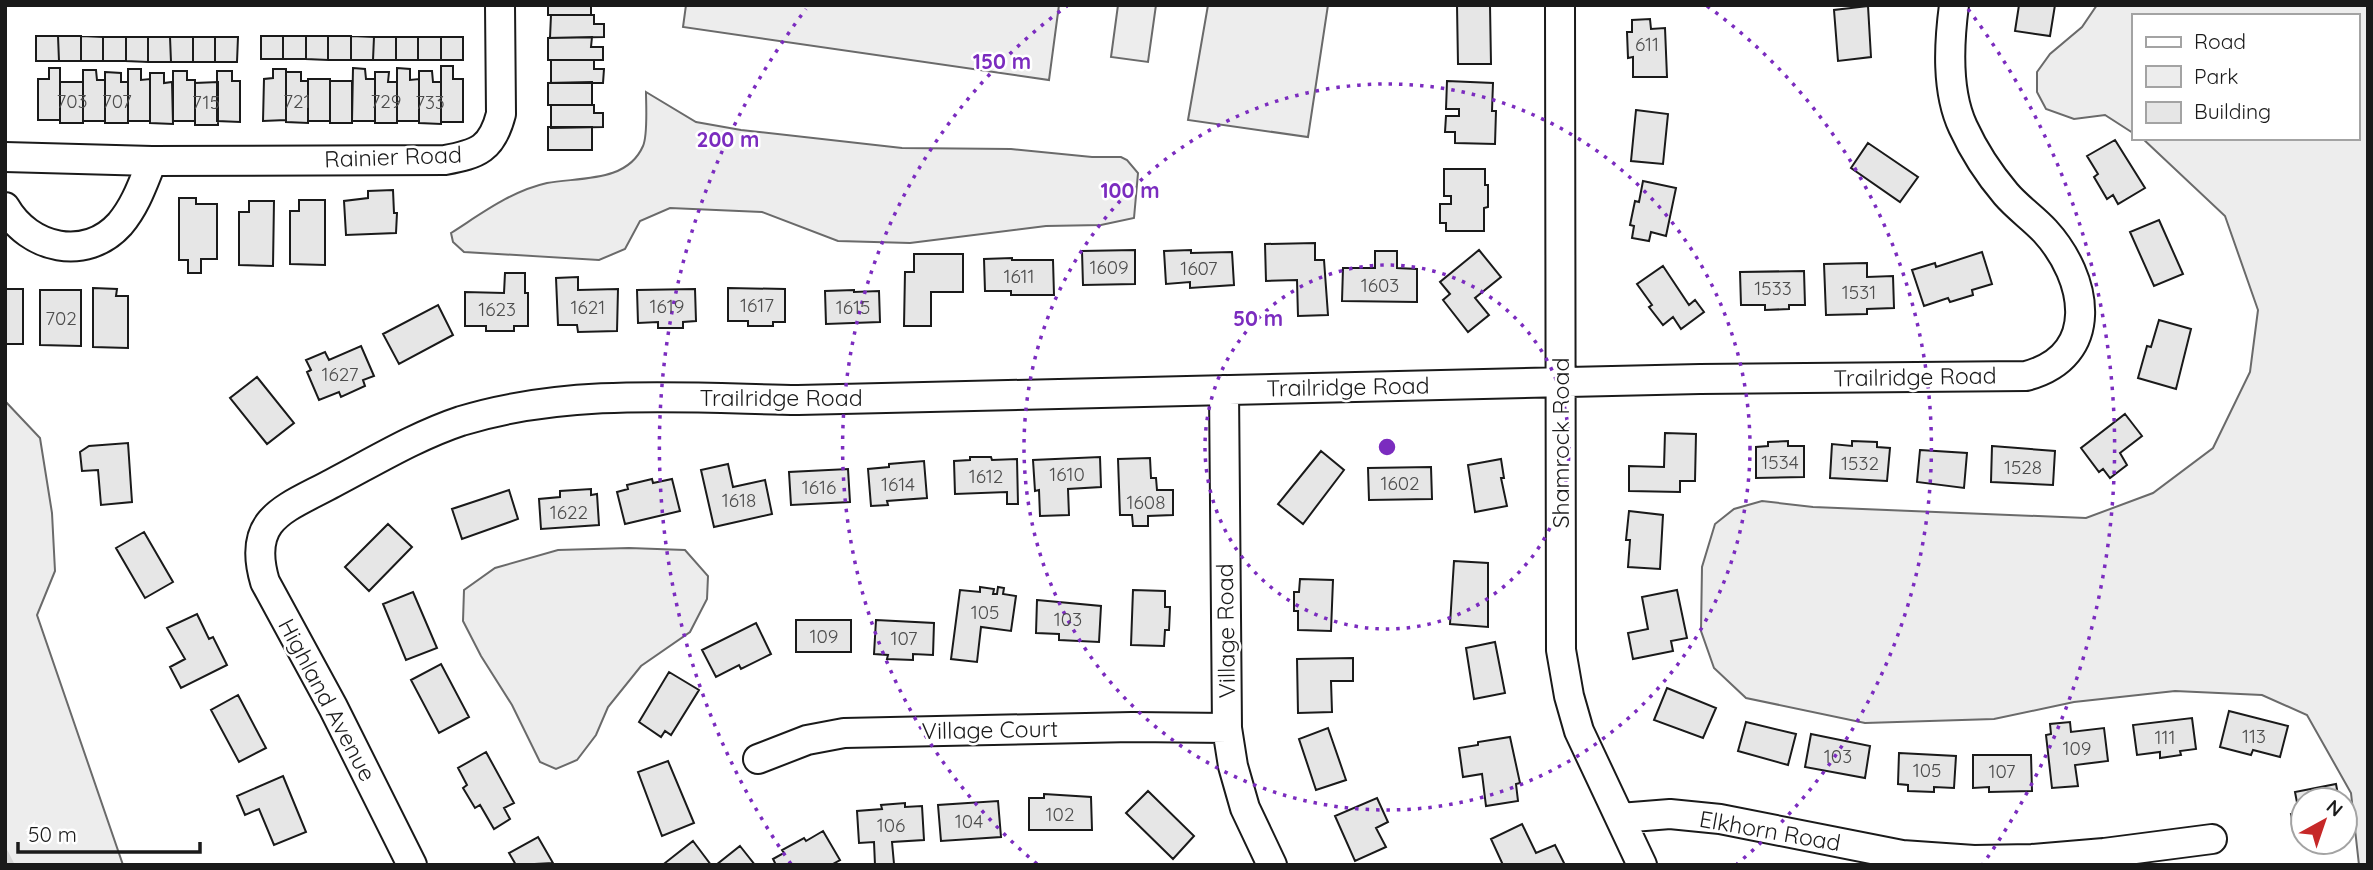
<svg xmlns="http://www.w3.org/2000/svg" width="2373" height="870" font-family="Quicksand,sans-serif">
<rect width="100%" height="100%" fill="#fff"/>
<path fill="#ededed" stroke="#6a6a6a" stroke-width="2" d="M686,5H1059L1049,80L683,27Z
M1118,5H1156L1148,62L1111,57Z
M1208,5H1328L1308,137L1188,120Z
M2097,5H2368V865H2359L2351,793L2307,715L2262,695L2175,691L2074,702L1994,719L1865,723L1746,698L1714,668L1701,631L1702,567L1715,524L1734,509L1762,501L1813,507L2086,518L2153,493L2213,448L2250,372L2258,310L2225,216L2142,138H2357V16H2133V133L2105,115L2074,119L2046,109L2037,92V72L2050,54L2082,27Z
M646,92L696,122L741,130L902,148L1011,149L1092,157H1121L1127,160L1138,173L1134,218L1101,225L1046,226L910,243L838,241L762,212L670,208L640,221L625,249L599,260L464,252L453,242L451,233C481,214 511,191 547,183C579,177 627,183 643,146C648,135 646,105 646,92Z
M5,401L40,438L52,513L55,571L37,615L123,865H5Z
M629,548L685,550L708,576L707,599L690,632L641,666L608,707L596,735L577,760L556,769L540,762L512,705L481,656L463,621L464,590L495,568L558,550Z"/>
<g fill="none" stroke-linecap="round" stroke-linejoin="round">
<path stroke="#d7d7d7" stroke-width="7" d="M5,853L11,865"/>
</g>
<path fill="#e6e6e6" stroke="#1a1a1a" stroke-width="2" d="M548,5H591V15H548Z
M1457,5H1490L1491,64H1458Z
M2019,5H2055L2050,36L2015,31Z
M1868,6L1871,57L1838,61L1834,10Z
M551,15H594V24H604V37L550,38Z
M1650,19L1651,29L1665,28L1667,77H1633V57L1628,58L1627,32H1632V20Z
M36,36H58L59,61H36Z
M58,36H81V61H59Z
M81,36L103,37V61H81Z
M261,36H283V59H261Z
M283,36H306V59H283Z
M306,36H328V60L306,59Z
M328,36H351V60H328Z
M351,36L374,37L373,60H351Z
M103,37H126V61H103Z
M126,37H148V62L126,61Z
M148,37H170L171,62H148Z
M170,37H193V62H171Z
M193,37H215V62H193Z
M215,37H238L237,62H215Z
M374,37H396V60H373Z
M396,37H418V60H396Z
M418,37H441V60H418Z
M441,37H463V60H441Z
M592,37L591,47H603V60H548V38Z
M551,60H594V69H604L603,83H551Z
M441,66H453V79H463V122H441Z
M49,68H60V120H38V79H49Z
M353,68L365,69L366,79H375V121H352Z
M397,68L410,69V80L419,79V121H397Z
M128,69H141V80L150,79V121H128Z
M273,69H286V120L263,121L264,79L273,78Z
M83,70H96L97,80H105V121H83Z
M173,71H187V80H195V121H173Z
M217,71H232V81H240V122L217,121Z
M419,71H432L433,82H441V124L419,123Z
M105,72L121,73V82H128V123H105Z
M286,72H301V81H308V123L286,122Z
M375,72H389L388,82H397V123H375Z
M150,73H164V83L172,82L173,124L150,123Z
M308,79H330V121H308Z
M330,81H352V123H330Z
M1447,81L1493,83L1492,111H1496L1495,144L1455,143V132H1445L1446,116H1459V109H1446Z
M60,82H83V123H60Z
M218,82V125H195V83Z
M592,82V105H548V83Z
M551,105H594V113H603V127L551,128Z
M1636,110L1668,114L1663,164L1631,161Z
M548,127H592V150H548Z
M2115,140L2145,188L2118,204L2113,195L2107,199L2094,177L2098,174L2087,156Z
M1868,143L1918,177L1900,202L1851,168Z
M1444,169H1485V185H1488V207L1484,208V231H1446V223H1440V204H1451V196H1444Z
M1643,181L1676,188L1666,236L1651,232L1649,241L1632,238L1634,226L1630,225L1635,201L1639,202Z
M393,190L394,213H397L396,233L346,235L344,201L368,198V191Z
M179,198H196V204H217V259H201V273H188V260H179Z
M299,200H325V265L290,264V211H299Z
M249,201H274L273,266L239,265V212H249Z
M2159,220L2183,274L2154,286L2130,232Z
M1315,243V260H1324L1328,315L1298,316L1297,280L1266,281L1265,244Z
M1135,250V284L1083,285L1082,251Z
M1191,250V253L1232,252L1234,285L1190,288V282L1166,284L1164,251Z
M1479,250L1501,277L1475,298L1489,315L1468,332L1443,300L1450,294L1440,282Z
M1375,251H1397V268L1417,269V302L1342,301L1343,268H1375Z
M1982,252L1992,284L1972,290L1973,295L1950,302L1948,298L1924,306L1912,270L1935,263L1936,267Z
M914,254H963V292H931V326H904L905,272H914Z
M1012,258V260H1053L1054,295H1011V291H985L984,259Z
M1867,263V277L1893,276L1894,308L1867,309V314L1826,315L1824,264Z
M1663,266L1689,305L1695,300L1704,312L1681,329L1673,317L1663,325L1649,307L1652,305L1637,284Z
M1804,271L1805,305H1789V309L1765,310V305H1741L1740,272Z
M505,273H525V293H528V326H514V331H486V326H465V292L504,293Z
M578,277V290L618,289L617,331L578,332L577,325H558L556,278Z
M93,288L117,289L116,296H128V348L93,347Z
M728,288L785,289V322H773V326H748V321H728Z
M5,289H23V344H5Z
M695,289L696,321L683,322V328H658V322L638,323L637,290Z
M40,290H81V346L40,345Z
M854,290V292L879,291L880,322L826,324L825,291Z
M438,305L453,335L399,364L383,334Z
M2159,320L2191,329L2176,389L2138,378L2147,346L2151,347Z
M361,346L374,376L363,380L365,386L341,397L339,392L319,400L307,372L311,370L306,360L325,352L329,360Z
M257,377L294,423L267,444L230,398Z
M2125,414L2142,436L2120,453L2127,465L2110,478L2103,469L2099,472L2081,448Z
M1665,433L1696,434L1695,481H1680V492L1629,491V466L1664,467Z
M1788,441V446H1804V477L1756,478V447L1768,446V442Z
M1852,441L1877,442V447L1890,448L1887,481L1830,478L1832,444L1852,446Z
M128,443L132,502L101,505L98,470L82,471L80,452L89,446Z
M1992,446L2055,451L2053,485L1991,482Z
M1920,450L1967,453L1964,488L1917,482Z
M1321,451L1344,470L1303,524L1278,504Z
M970,457H991L992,460L1017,459L1018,504H1007V492L955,494L954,461L970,460Z
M1100,457L1101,487L1068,489L1069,515L1040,516L1039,490L1035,491L1033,460Z
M1150,458L1151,478H1156L1157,490H1173V515L1148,516V526H1133L1132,515H1120L1118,459Z
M1501,459L1504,478H1501L1507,506L1475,512L1468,465Z
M924,461L927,498L887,501L888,505L871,506L868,469L889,467V464Z
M728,464L733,487L765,480L772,514L714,527L701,470Z
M1431,467L1432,499L1369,500L1368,468Z
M848,469L850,502L791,505L789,472Z
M652,479L653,483L672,479L680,511L625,524L617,492L628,489L627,485Z
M591,489V495L597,494L599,525L541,529L539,499L560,497V491Z
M509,490L518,519L462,539L452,509Z
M1629,511L1663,515L1660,569L1628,567L1630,540H1626Z
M388,524L412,547L369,591L345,567Z
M144,532L173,582L145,598L116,548Z
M1454,561L1488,563V627L1450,624Z
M1300,579L1333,580L1331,631L1298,630V611H1294V592H1299Z
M980,587L994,589L993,594H997L998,587L1004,588L1003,594L1016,596L1011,631L981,627L977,662L951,659L960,590L980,592Z
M1133,590L1165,591V607H1170L1169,630H1165L1164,646L1131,645Z
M1677,590L1687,638L1671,641L1673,651L1633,659L1628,633L1648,629L1642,597Z
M413,592L437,648L406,660L383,604Z
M1037,600L1101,606L1099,642L1059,640V634L1036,633Z
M197,614L209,639L213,637L227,665L181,688L170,667L185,659L167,628Z
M796,620H851V652H796Z
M876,620L934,623L933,655L913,654V660L887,659L888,655L874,654Z
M756,623L771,654L741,669L739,665L716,677L702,650Z
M1495,642L1505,693L1474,699L1466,648Z
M1353,658V681H1331L1332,712L1298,713L1297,659Z
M441,664L469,717L439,733L411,680Z
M669,672L699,690L671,735L665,731L661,737L639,722Z
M1667,688L1716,708L1703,738L1654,720Z
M238,695L266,748L239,762L211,710Z
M2229,711L2288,726L2280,757L2253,750L2251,755L2220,747Z
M2192,718L2196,749L2180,751L2181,755L2160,758V752L2137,755L2133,725Z
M1746,722L1796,734L1788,765L1738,751Z
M2070,722L2071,732L2104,728L2108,761L2075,765L2078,786L2052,788L2046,735L2051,734L2050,724Z
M1328,728L1346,780L1316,790L1299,739Z
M1811,734L1870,746L1865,778L1805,767Z
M1510,737L1520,783L1516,784L1518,801L1486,806L1482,774L1463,777L1459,748L1478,745V742Z
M486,752L514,803L504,808L510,819L494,829L480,805L475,808L463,788L467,785L458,768Z
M1899,753L1956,756L1954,788L1934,787V792L1908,791V785L1898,784Z
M1973,755H2031L2032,791L1989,792V787L1973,788Z
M668,761L694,823L662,836L638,772Z
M283,776L306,832L274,845L259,809L245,815L237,796Z
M2336,784L2339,800H2303V828H2294L2291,814L2299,813L2295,792Z
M1148,791L1194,836L1173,859L1126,813Z
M1044,794L1091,797L1092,830H1029V798H1044Z
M1377,798L1388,822L1376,828L1386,847L1355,861L1335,816Z
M998,801L1001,837L941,841L938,805Z
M905,803V807L922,806L924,840L892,842L894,864L875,865L874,842L859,843L857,811L882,809L881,805Z
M1522,824L1536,853L1555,845L1565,865H1503L1491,839Z
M823,831L840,860L831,865H776L773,859L784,853L782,850L804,838L806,841Z
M538,837L553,863L516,865L509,853Z
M693,841L711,865H667L665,863Z
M740,846L755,865H716Z"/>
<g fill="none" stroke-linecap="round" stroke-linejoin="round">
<g stroke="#1a1a1a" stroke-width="32">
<path id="minor" d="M1560,5L1561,650L1569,696L1579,731L1642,865
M5,157L152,161L445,160C478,154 492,149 501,114L500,5
M5,207C29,249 86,262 120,224C136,205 143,183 152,161
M1224,390L1227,728L1233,766L1245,808L1272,865
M758,759L807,740L844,733L1132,727L1227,728
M1620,818L1670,814L1720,819L1902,855L1974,860L2032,859L2104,853L2212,839
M412,865L333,707L265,582C246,518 285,509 333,483C375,461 416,436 461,421C568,388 687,398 798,400L1700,379L2026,376C2102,356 2088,278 2045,231C2033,218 2018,208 2006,194C1989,174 1974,151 1963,127C1946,91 1949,43 1954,5"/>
</g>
<use href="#minor" stroke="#fff" stroke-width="28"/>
</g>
<g fill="none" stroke="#7b2cbf" stroke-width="3.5" stroke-dasharray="3.5 7">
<circle cx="1387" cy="447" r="182"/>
<circle cx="1387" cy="447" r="363"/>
<path d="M1037 864A545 545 0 0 1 1067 6M1707 6A545 545 0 0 1 1737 864"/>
<path d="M791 864A727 727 0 0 1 806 9M1968 9A727 727 0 0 1 1983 864"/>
</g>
<g text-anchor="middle" stroke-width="5" stroke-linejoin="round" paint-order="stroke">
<g font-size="19" fill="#4d4d4d">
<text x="1647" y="51">611</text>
<text x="72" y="108">703</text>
<text x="117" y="108">707</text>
<text x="297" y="108">721</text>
<text x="386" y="108">729</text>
<text x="206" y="109">715</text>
<text x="430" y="109">733</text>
<text x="1109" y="274">1609</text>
<text x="1199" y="275">1607</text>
<text x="1019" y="283">1611</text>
<text x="1380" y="292">1603</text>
<text x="1773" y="295">1533</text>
<text x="1859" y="299">1531</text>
<text x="757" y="312">1617</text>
<text x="667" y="313">1619</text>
<text x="588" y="314">1621</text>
<text x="853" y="314">1615</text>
<text x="497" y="316">1623</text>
<text x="61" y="325">702</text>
<text x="340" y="381">1627</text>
<text x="1780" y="469">1534</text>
<text x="1860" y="470">1532</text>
<text x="2023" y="474">1528</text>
<text x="1067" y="481">1610</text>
<text x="986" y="483">1612</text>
<text x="1400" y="490">1602</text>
<text x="898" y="491">1614</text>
<text x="819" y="494">1616</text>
<text x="739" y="507">1618</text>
<text x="1146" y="509">1608</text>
<text x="569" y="519">1622</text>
<text x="985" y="619">105</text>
<text x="1068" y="626">103</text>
<text x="824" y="643">109</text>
<text x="904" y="645">107</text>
<text x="2254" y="743">113</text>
<text x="2165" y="744">111</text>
<text x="2077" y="755">109</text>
<text x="1838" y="763">103</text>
<text x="1927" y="777">105</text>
<text x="2002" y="778">107</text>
<text x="1060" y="821">102</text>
<text x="969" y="828">104</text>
<text x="891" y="832">106</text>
</g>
<g font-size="23" fill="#1a1a1a" stroke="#fff">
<text transform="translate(393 157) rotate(-2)" y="8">Rainier Road</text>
<text transform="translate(1915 377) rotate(-1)" y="8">Trailridge Road</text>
<text transform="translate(1348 387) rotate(-1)" y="8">Trailridge Road</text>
<text x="781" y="406">Trailridge Road</text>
<text transform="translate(1561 443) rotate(-90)" y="8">Shamrock Road</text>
<text transform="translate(1226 631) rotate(-91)" y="8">Village Road</text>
<text transform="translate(327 700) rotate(62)" y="8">Highland Avenue</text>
<text transform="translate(990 730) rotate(-1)" y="8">Village Court</text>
<text transform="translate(1770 831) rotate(10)" y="8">Elkhorn Road</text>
</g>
</g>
<circle cx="1387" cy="447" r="10" fill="#7b2cbf" stroke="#fff" stroke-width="3.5"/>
<g font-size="21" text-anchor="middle" font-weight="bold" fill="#7b2cbf" stroke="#fff" stroke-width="5" stroke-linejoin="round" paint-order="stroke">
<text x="1002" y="69">150 m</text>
<text x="728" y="147">200 m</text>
<text x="1130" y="198">100 m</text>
<text x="1258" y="326">50 m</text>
</g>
<rect width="2373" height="870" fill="none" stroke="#1a1a1a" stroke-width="14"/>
<rect x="2132" y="14" width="228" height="126" fill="#ffffff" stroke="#a3a3a3" stroke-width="2"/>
<rect x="2146" y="37" width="35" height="10" fill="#ffffff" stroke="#a3a3a3" stroke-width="2"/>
<text x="2194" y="49" font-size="21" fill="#1a1a1a">Road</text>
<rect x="2146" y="66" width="35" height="21" fill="#ededed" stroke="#a3a3a3" stroke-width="2"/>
<text x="2194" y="84" font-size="21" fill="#1a1a1a">Park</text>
<rect x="2146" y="102" width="35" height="21" fill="#e6e6e6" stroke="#a3a3a3" stroke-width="2"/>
<text x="2194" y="119" font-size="21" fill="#1a1a1a">Building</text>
<g transform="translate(2324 821) rotate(40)"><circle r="33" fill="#ffffff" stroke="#a3a3a3" stroke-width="2"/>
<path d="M0-5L12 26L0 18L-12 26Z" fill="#c62828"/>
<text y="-10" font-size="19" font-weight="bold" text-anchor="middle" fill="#1a1a1a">N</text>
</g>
<path d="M18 842v10h182v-10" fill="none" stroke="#1a1a1a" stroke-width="3.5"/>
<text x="28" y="842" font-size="21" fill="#1a1a1a" stroke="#ffffff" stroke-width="5" paint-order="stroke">50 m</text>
</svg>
